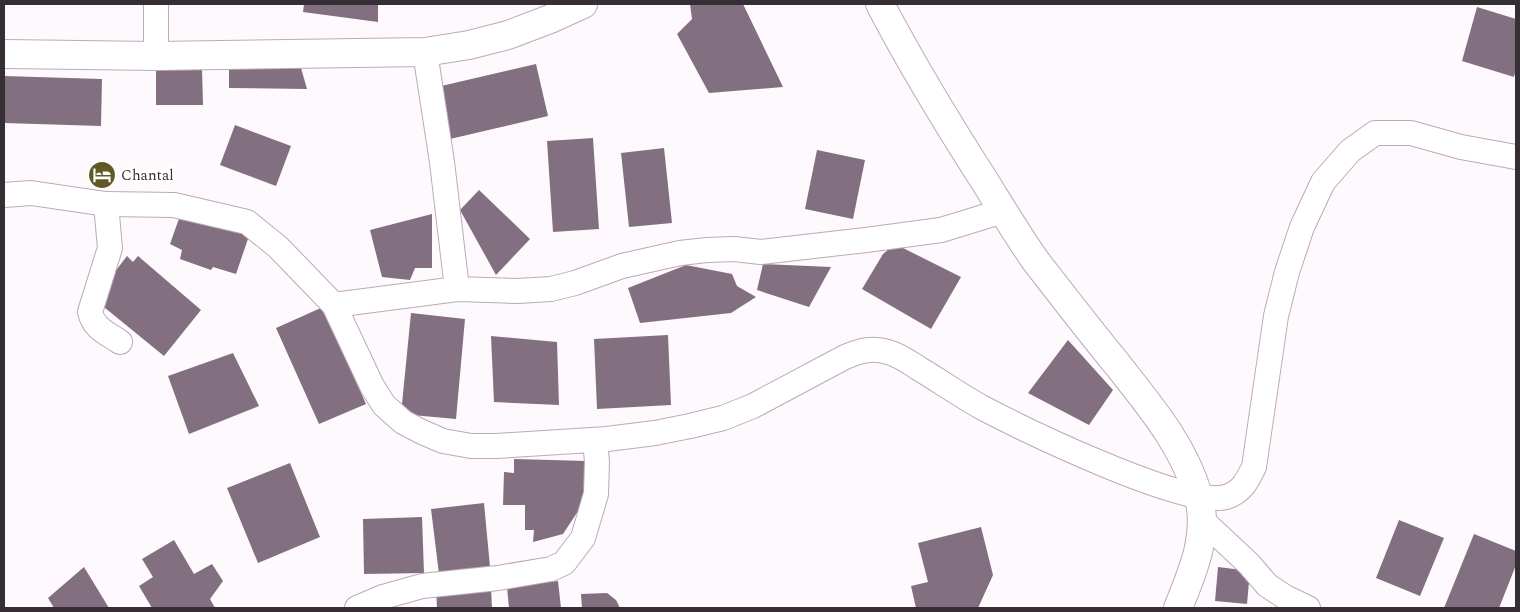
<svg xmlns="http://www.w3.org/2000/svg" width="1520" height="612" font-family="Spectral,serif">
<rect width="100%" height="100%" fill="#fef9fd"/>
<path fill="#826f80" d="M304,4H378V22L303,12Z
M690,4H743L783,87L709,93L677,34L692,19Z
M1477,7L1516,19V69L1514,77L1462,61Z
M229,60L299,61L307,89L229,88Z
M536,64L548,116L450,139L437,87Z
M156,68H202L203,105H156Z
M4,76L102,79L101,126L4,123Z
M235,125L291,146L276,186L220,165Z
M593,138L599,229L553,232L547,141Z
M664,148L672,223L629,227L621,153Z
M817,150L865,160L853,219L805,209Z
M479,190L530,239L496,275L460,210Z
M181,213L251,230L236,274L213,267L211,270L180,259L182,250L170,244Z
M432,214V268H415L410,280L382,277L370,230Z
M895,244L961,277L931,329L862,289L883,254Z
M127,256L133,262L138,256L201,310L164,356L99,303L114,273Z
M763,264L831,267L809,307L757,290Z
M686,265L732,274L737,286L756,297L731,313L640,323L628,288Z
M323,307L366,404L319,424L276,328Z
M411,313L465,319L456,419L401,414Z
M668,335L671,405L597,409L594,339Z
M491,336L557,342L559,405L494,402Z
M1068,340L1113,390L1089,425L1028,393Z
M233,353L259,406L189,434L168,376Z
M514,459L587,461L586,499L563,534L533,542L534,530H525V505H503L504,472L514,473Z
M290,463L320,537L258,563L227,488Z
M484,503L490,567L439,574L431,509Z
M422,517L424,573L364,574L363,519Z
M1399,520L1444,538L1420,596L1376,578Z
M981,527L993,575L978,608H916L911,586L928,582L918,543Z
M1474,534L1516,551V565L1499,608H1444Z
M174,540L194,574L212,564L223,581L210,599L215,608H152L139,586L153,577L142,559Z
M84,567L109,608H54L48,598Z
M1218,567L1250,571L1247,604L1215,601Z
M558,581L561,608H509L507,587Z
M491,588L492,608H437L436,590Z
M607,593L616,600L620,608H582L581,594Z"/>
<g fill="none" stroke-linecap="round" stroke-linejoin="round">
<g stroke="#bda9bb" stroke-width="26">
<path id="minor" d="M425,52L442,162L457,289L518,291L551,289L575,283L622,266L680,253L707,250L734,249L761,252L866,240L941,230L1003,211
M156,56V4
M4,195L31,193L106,204L174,205L247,222L278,247L334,305L372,386L384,405L403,422L422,432L443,441L471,446H496L607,439L655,433L690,426L723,418L753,406L845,357C859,351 872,347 888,352C899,355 909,362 918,368C940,381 961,396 983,408C1023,429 1187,509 1226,497C1242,492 1247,481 1254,467L1276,316L1287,272L1302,227L1323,182L1350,151L1375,133H1411L1461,147L1516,157
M106,204L110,248L90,312C94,329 107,333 120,342
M334,305L457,289
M1203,521L1249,564L1267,585L1285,597L1308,608
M357,608L383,597L422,586L498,578L551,569L564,563L583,538L596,494L597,462L595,440"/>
</g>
<g stroke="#bda9bb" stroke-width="30">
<path id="tertiary" d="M880,4C911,63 946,121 982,177C999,204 1016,233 1035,260C1062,295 1089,330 1117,364C1149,405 1183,444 1198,495C1210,534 1192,573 1178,608
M4,54L156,56L425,52L469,45L508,35L550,19L583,4"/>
</g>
<use href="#minor" stroke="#fff" stroke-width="24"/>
<use href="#tertiary" stroke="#fff" stroke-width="28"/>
</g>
<defs>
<g id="hotel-disc" transform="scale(1.4375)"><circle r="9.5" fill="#605925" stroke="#fff"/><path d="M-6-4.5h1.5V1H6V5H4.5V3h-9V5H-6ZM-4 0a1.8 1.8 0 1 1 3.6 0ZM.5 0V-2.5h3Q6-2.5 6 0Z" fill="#fff"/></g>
</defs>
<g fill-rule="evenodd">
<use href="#hotel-disc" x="102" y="175"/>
</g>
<g text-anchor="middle" stroke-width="5" stroke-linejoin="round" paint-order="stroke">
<g font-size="15" fill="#362e35" stroke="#fff" text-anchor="start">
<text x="121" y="180">Chantal</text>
</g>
</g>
<rect width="1520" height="612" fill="none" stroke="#362e35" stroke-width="10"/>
</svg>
